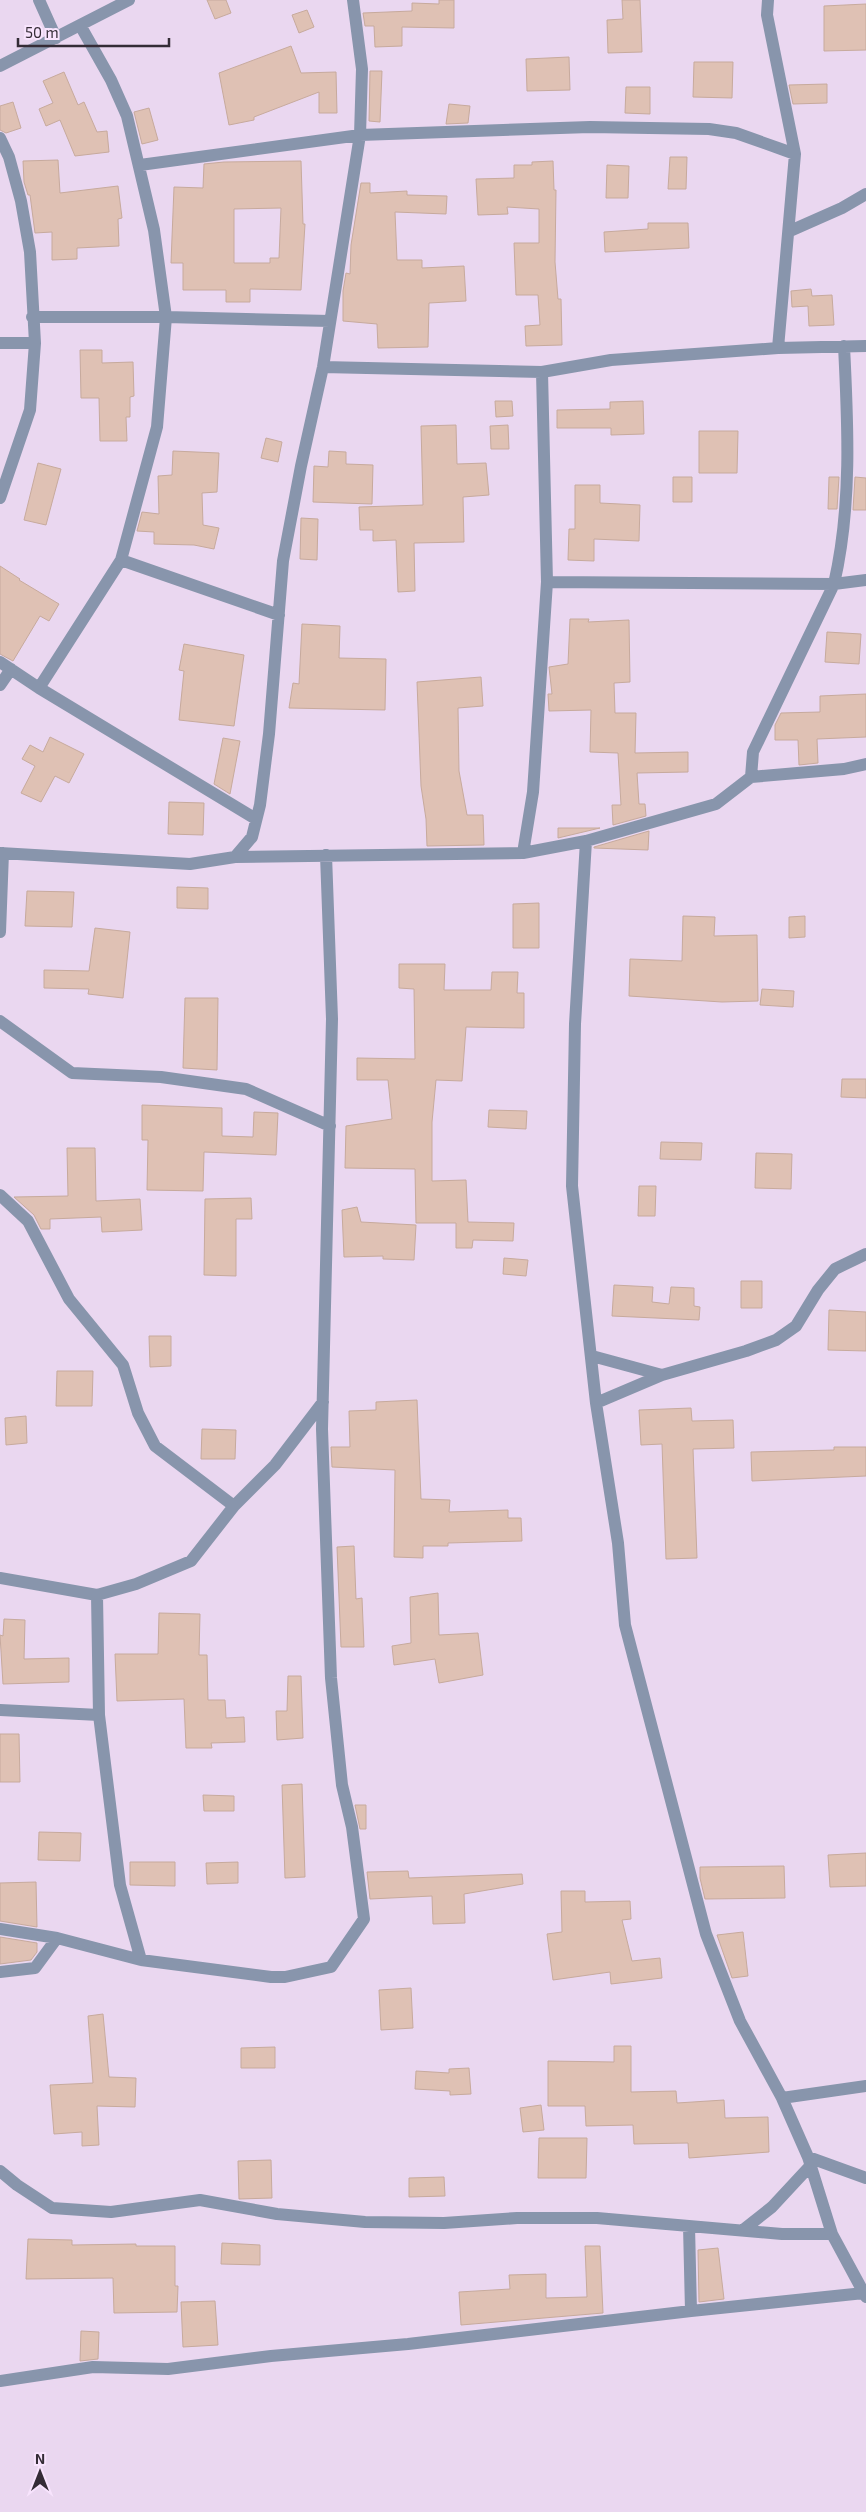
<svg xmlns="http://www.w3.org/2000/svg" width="866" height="2512" font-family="'Exo 2',sans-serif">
<rect width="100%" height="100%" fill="#ead7f0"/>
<path fill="#dfc1b4" stroke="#c7aa9d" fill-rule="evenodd" d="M207,0H226L231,13L215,19Z
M439,0H454V28L402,27V46L375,47L374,26H365L363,13L412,11V3L439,4Z
M622,0H640L642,52L608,53L607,20L623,19Z
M866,4V50L824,51V6Z
M307,10L314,27L299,33L292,15Z
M291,46L301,73L336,72L337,113H319V92L254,117V120L229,125L219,73Z
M569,57L570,90L527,91L526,59Z
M694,62H733L732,98L693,97Z
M370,71H382L380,122L369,121Z
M64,72L78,105L84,102L97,132L107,131L109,152L75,156L60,120L46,126L39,109L53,103L43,81Z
M827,84V103L793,104L789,85Z
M626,87H650V114L625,113Z
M13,102L21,128L6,133L0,130V106Z
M449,104L470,106L468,123L446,124Z
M149,108L158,140L142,144L134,112Z
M670,157H687L686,189H668Z
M58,160L60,193L118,186L122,218L118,219L119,246L77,248V259L52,260V232L35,233L30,195H28L24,182L23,161Z
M301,161L303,224H305L301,290L250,289V302H226V290H183V263H171L174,187L203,188L204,164L224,162ZM281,208L279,258H270V263H234V209Z
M553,161L554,190H556L555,262L558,299H561L562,345L526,346L525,326L540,325L538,295H516L514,243H539V209L507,207L508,214L478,215L476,179L514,178V165H532V162Z
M607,165L629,166L628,198H606Z
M361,183H370V193L407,191V195L447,196L446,214L395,212L397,260H422V268L464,266L466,301L429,303L428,347L378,348L377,324L343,321V291L346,273L350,274L351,245Z
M648,223H688L689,248L605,252L604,232L648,229Z
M811,289L812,296L832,295L834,325L809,326L808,306L792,307L791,291Z
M80,350H102V363L133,362L134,396L130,397V417H126L127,441H100L99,398H81Z
M495,401H512L513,416L496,417Z
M643,401L644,434L611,435V428H557V410L610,409V402Z
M456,425L457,464L486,463L489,495L463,497L464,542L414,543L415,591L398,592L396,540L373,541V530H360L359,507L423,505L421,426Z
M508,425L509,449H491L490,426Z
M699,431H738L737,473H699Z
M266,438L282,442L278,462L261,458Z
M173,451L219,453L217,492L202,493L203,525L219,528L214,549L194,545L154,544V532L137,531L142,512L159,514L158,476L172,475Z
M329,451L346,452V464L373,465L372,504L313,502L314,466L328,467Z
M38,463L61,469L46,525L24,520Z
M673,477H692V502H673Z
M829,477H839L837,509H828Z
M855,477L866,478V510H853Z
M575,485H600V503L640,505L639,541L594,539V561L568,560L569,529H575Z
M301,518L318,519L317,560L300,559Z
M0,566L20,579L19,580L59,604L49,621L40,616L13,661L0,654Z
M570,619H589L588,622L629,620L630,682L614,683L615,713H636L635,753L688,752V772L637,773L639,804H645L646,816L613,825L612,805H621L618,753L590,752L591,710L549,711L548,694H552L549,667L568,664Z
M302,624L340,626L339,658L386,659L385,710L289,708L293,683L299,684Z
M827,632L861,634L859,664L825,662Z
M184,644L244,655L234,726L179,720L184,671L179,670Z
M481,677L483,706L458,708L459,771L467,815H483L484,845L427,846L426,819L421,786L417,682Z
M866,694V737L817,739L818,763L799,765L798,740H775V725L781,713L820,712V696Z
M50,737L84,754L69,783L55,776L41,802L21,793L35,766L22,759L30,745L43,752Z
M223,738L240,741L230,794L214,784Z
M169,802L204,803L203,835L168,834Z
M558,828H600L558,838Z
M649,831L648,850L594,848V847Z
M177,887L208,888V909L177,908Z
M27,891L74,892L72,927L25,926Z
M539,903V948H513V904Z
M683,916L715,917L714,936L757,935L758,1001L722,1002L629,996L630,959L682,961Z
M805,916V937L789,938V917Z
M95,928L130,932L123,998L88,994L89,989L44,988V970L89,971Z
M399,964H445L444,990H491L492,972H518L517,993H524V1028L466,1027L462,1081L436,1080L432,1122V1181L466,1180L468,1222L514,1223L513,1241L473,1240L472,1248H456V1223H416L415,1169L345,1168L346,1126L392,1119L388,1080H357V1058L415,1059L414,989L399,988Z
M762,989L794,991L793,1007L760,1005Z
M185,998H218L217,1070L183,1068Z
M842,1079H866V1098L841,1097Z
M142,1105L222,1108V1136L253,1137L254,1112L278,1113L276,1155L204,1152L203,1191L147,1190L148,1140H142Z
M489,1110L527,1111L526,1129L488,1127Z
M661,1142L702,1143L701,1160L660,1159Z
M67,1148H95L96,1201L140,1199L142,1230L102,1232L101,1217L50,1219V1229H41L34,1215L14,1197L68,1196Z
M756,1153L792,1154L791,1189L755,1188Z
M639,1186H656L655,1216H638Z
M251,1198L252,1219H236V1276L204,1275L205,1199Z
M357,1207L361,1222L416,1225L414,1260L383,1259V1256L344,1257L342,1210Z
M504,1258L528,1260L526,1276L503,1274Z
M741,1281H762V1308H741Z
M614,1285L653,1287L652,1302L669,1304L671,1287L694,1288V1306L700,1307L699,1320L612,1316Z
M829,1310L866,1312V1351L828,1350Z
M149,1336H171V1366L150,1367Z
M57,1371H93L92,1406H56Z
M417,1400L421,1499L450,1500L449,1512L508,1510V1518H521L522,1541L448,1543V1546H423V1558L394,1557L395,1470L332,1467L331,1447H350L349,1411L376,1410V1402Z
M691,1408L692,1421L733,1420L734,1448L693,1449L697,1558L666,1559L662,1444L641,1445L639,1410Z
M26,1416L27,1443L6,1445L5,1418Z
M202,1429L236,1430L235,1459H201Z
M834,1447H866V1476L752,1481L751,1452L834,1450Z
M354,1546L356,1599L362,1598L364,1647H341L337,1547Z
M438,1593L439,1635L478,1633L483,1675L439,1683L435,1659L394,1665L392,1646L411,1643L410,1597Z
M159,1613L200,1614L199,1655H207L208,1700H225L226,1718L244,1717L245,1742L211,1743L212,1748H186L184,1699L117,1701L115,1654H158Z
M4,1619L25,1620L24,1659L69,1658V1682L3,1684L0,1635L3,1636Z
M288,1676H301L303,1738L277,1740L276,1711H287Z
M0,1734H19L20,1782H0Z
M302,1784L305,1877L285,1878L282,1785Z
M203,1795L234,1796V1811H204Z
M355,1805H366V1829H360Z
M39,1832L81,1833L80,1861L38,1860Z
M866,1853V1886L830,1887L828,1855Z
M130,1862H175V1886L130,1885Z
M238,1862V1883L207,1884L206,1863Z
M784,1866L785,1898L705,1899L700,1878V1867Z
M408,1871L409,1878L522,1874L523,1884L464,1894L465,1923L433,1924L432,1896L370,1899L367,1872Z
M36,1882L37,1927L0,1921V1883Z
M561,1891H585V1902L630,1901L631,1919L622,1920L632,1961L660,1958L662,1978L611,1984L610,1972L553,1980L547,1934L562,1932Z
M743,1932L748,1976L732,1978L717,1935Z
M0,1937L37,1943V1952L31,1960L0,1964Z
M411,1988L413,2028L381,2030L379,1990Z
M103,2014L109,2077L136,2078L135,2107L97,2106L99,2145L82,2146V2132L54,2134L50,2085L93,2083L88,2016Z
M614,2046H631V2092L676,2091L677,2103L724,2100L725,2118L768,2117L769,2152L689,2158L688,2143L634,2144L633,2125L586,2126L585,2106H548V2061L614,2062Z
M275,2047V2068H241V2048Z
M469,2068L471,2094L450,2095V2091L415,2089L416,2071L449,2073V2069Z
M541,2105L544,2130L523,2132L520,2108Z
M539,2138H587L586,2178H538Z
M271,2160L272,2198L239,2199L238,2161Z
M444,2177L445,2196L409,2197V2178Z
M28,2239L72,2240V2245L136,2244V2246H175V2286H178L177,2312L114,2313L113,2278L26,2279Z
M222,2243L260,2245V2265L221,2264Z
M585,2246H600L603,2313L461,2325L459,2292L510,2289L509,2275L546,2274V2298L587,2297Z
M718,2248L724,2299L699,2302L698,2250Z
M215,2301L218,2345L183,2347L181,2302Z
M81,2331L99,2332L98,2359L80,2361Z"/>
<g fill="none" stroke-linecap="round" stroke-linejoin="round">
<path stroke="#8895ac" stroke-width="12" d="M39,0L56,38
M768,0L767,15L795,154L778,348
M0,66L129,0
M0,138L9,157L21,201L30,252L35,343L30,410L0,498
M140,165L360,135L590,127L709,129L736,133L795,154
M790,231L842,208L866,194
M32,317H166L330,321
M0,343H35
M323,367L542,372L611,360L778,348L866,346
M121,560L279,615
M547,582L834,584L866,580
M0,662L39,688L256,819
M0,685L11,669
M39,688L121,560L157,427L166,317L154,230L127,116L111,80L80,25
M751,777L753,752L834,584C852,506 848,425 844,346
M586,841L575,1024L572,1186L596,1403L618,1543L625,1625L706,1934L740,2021L782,2098L808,2157L832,2234L866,2297
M0,853L190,864L235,857L252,837L260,805L269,734L283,561L301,466L323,367L360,135L362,69L353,0
M523,853L533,792L547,582L542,372
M235,857L523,853L586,841L716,804L751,777L844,769L866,764
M0,932L3,853
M0,1021L72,1073L161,1077L246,1089L330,1126
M0,1195L28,1221L69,1299L123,1365L138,1413L155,1446L234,1506
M592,1356L662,1375
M596,1403L662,1375L746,1351L776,1340L796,1326L818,1290L835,1269L866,1254
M0,1578L97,1595L136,1584L191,1561L234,1506L275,1465L323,1402
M97,1595L99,1715L120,1885L141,1960
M0,1710L99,1715
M0,1929L57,1938L141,1960L271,1977H285L331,1967L364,1919L352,1827L342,1785L331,1678L322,1429L332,1019L326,855
M0,1972L35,1968L57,1938
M782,2098L866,2086
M808,2157L866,2178
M0,2171L17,2185L52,2208L111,2212L200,2200L277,2214L365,2222L444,2223L517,2218H597L782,2234H832
M689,2226L691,2311
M743,2230L772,2207L811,2165
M0,2381L93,2367L168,2369L271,2356L408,2344L691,2311L864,2293"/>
</g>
<g transform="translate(40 2472)" stroke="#f8e4fd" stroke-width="4" paint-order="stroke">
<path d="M0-4L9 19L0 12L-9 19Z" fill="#342c36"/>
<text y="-8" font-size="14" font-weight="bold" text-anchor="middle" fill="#342c36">N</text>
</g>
<path d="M18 38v8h151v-8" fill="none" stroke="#342c36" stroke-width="2.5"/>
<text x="25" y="38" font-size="15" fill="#342c36" stroke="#f8e4fd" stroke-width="4" paint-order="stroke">50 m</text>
</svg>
